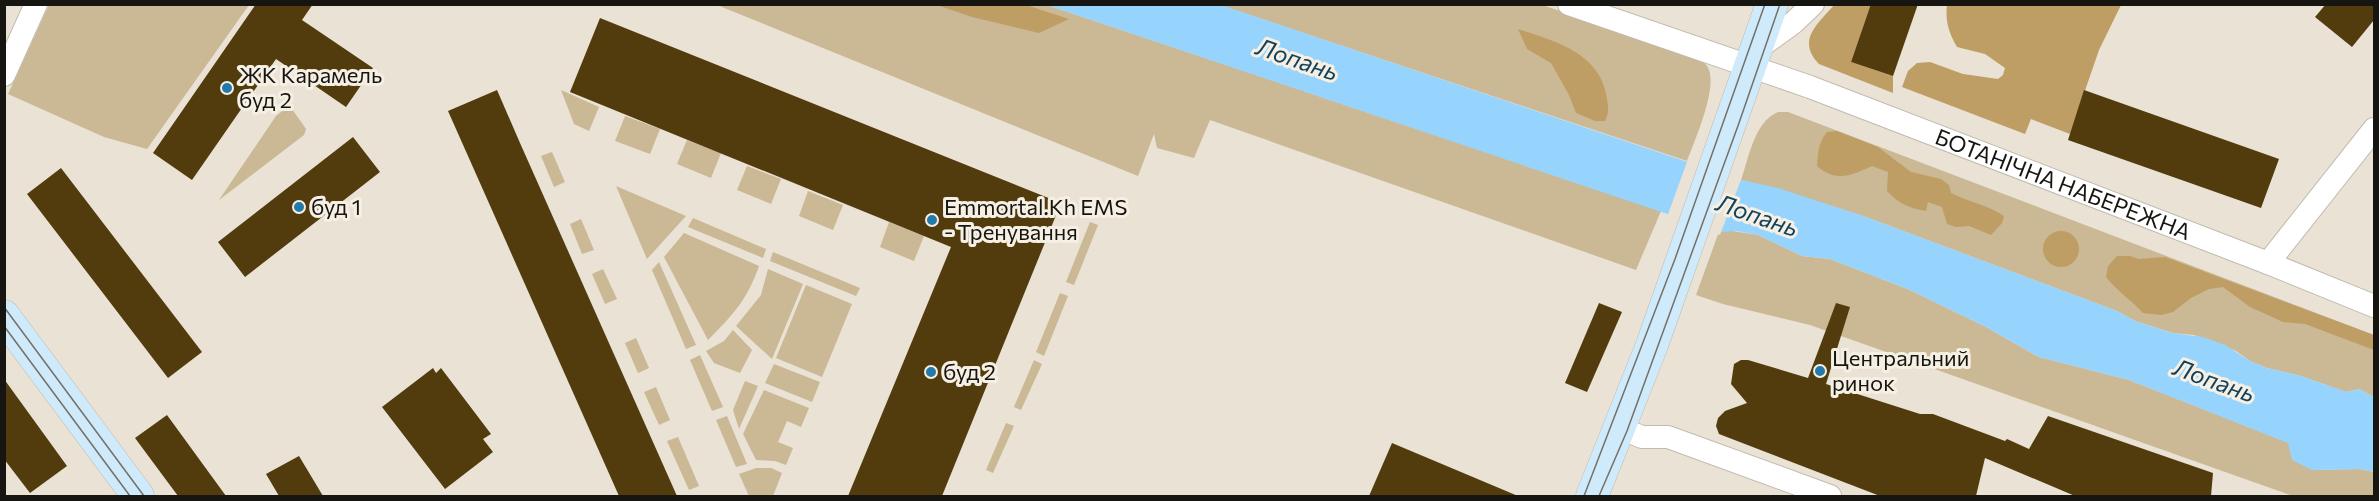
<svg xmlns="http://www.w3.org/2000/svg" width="2379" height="501" font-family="Commissioner,sans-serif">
<rect width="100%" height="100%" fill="#e9e2d5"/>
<path fill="#cbb895" d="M49,5V4L249,5L147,149L104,137L8,94Z
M717,5H1047L1661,211L1636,270L1210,120L1194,158L1157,148L1154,134L1138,176Z
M1220,5H1542L1679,50C1688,54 1701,57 1707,66C1720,84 1694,142 1687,161Z
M561,90L599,107L589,131L574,124Z
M286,108L292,109L306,129L304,135L219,200L276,116Z
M1778,112H1788L2374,335V397L2359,389L2346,392L2301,376L2267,368L2250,361L2236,351L2194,335L2173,333L2135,321L2117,311L1863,216L1778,189L1741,180C1749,158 1754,122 1778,112Z
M625,116L660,129L650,154L615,141Z
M687,140L721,153L711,178L677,164Z
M552,152L565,182L554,187L541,156Z
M747,166L781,179L771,204L737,190Z
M616,186L686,216L647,259Z
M808,191L843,205L833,230L799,216Z
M693,218L766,249L763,258L688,227Z
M581,219L594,250L582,254L570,224Z
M889,222L924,236L914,261L880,247Z
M1090,222L1098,225L1074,285L1066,282Z
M1720,229L1758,235L1802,256L1830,259L1910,290L1986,327L2039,357L2129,380L2289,443L2312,470L2360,469L2374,472V496H2293L1810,325L1723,304L1696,295Z
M684,233L759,266C747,300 733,315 708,340L664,257Z
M773,252L860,288L856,296L770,261Z
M659,262L696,345L686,349L652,270Z
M603,269L617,299L605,304L592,274Z
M768,269L803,284L772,359L736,326L761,295Z
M806,285L852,304L822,377L776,358Z
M1060,293L1068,296L1044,356L1036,352Z
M733,330L752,350L740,373L714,363L706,351L724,341Z
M636,338L649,368L638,373L625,343Z
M700,355L723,407L712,411L690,360Z
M1034,360L1042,364L1021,410L1014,407Z
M774,364L820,382L812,402L765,383Z
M745,381L758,386L739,429L733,410Z
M656,387L670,420L659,425L644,392Z
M764,390L809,408L801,427L787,421L778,442L793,448L786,465L775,461L756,460L743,434Z
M727,416L747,464L736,467L716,420Z
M1006,423L1014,426L993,473L986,470Z
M678,437L699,486L689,490L667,441Z
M756,468H771L782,473L773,496H749L739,474Z"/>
<path fill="#be9e64" d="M937,5H1026L1069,19L1039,33L972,17Z
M1834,5H1871L1851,62L1893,76V93L1819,64C1796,40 1818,24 1834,5Z
M1947,5H2121L2099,50L2070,134L2031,119L2025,134L1902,87L1908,71L1917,63L1930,62L1963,74L1998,79L2003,75L2005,68L1985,54L1957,47C1949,33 1945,21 1947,5Z
M1518,29C1553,40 1599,53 1606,94C1608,105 1610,111 1605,121H1595L1576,113L1569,95L1551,63L1527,49Z
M1837,131L1878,147L1911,172L1941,179L1949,185L1951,193C1968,202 1988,205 2004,216L2002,223L1991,235L1969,226L1956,227L1947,224L1942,207L1928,202L1926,211C1909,208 1899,204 1887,191L1888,172L1872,166C1852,175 1836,183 1817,166C1818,153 1818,143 1827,132Z
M2043 249a18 18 0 1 1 36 0a18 18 0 1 1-36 0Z
M2117,256H2130L2139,259L2165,257L2374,335V350L2305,324L2283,322L2250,307L2223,287L2209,289L2191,298L2173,312L2161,315L2143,313C2131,300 2117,291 2106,277L2108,266Z"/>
<path fill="#97d4fd" d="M1047,5H1221L1741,180L1778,188L1863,216L2117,311L2135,321L2172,333L2203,337L2225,345L2250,361L2267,368L2301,376L2346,392L2359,389L2374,397V472L2360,469L2312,470L2292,460L2288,443L2129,380L2039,357L1986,327L1910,290L1830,259L1802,256L1758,235L1737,231L1721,232Z"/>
<path fill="#e9e2d5" d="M1688,159L1742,177L1720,235L1667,217Z"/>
<path fill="#523c0d" d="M256,4H313L302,20L373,68L346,107L276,59L192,180L153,153Z
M1871,4H1918L1893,76L1851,62Z
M2326,4H2374V20L2352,47L2315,17Z
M600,18L1061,203L942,496H848L951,247L570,92Z
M497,90L520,143L677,496H619L448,111Z
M2084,90L2279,159L2261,208L2068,140Z
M353,137L380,172L245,277L218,242Z
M61,168L202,352L168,378L27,194Z
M1599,303L1622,312L1587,392L1565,383Z
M1836,303L1850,307L1826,384L1920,414H1933L2005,441L2007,439L2029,449L2048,416L2213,473L2211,496H2075L1985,458L1976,496H1880L1719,434L1716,426L1718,418L1725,411L1747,403L1731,384L1734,364L1741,360H1748L1808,378Z
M433,368L436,373L441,368L491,434L483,439L493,452L445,489L382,407Z
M4,379L67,466L30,493L4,459Z
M167,415L226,496H178L135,438Z
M1392,443L1518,496H1369Z
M299,456L323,496H279L266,474Z"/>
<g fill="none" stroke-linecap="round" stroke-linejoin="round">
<g stroke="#c1bbaf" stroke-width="24">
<g id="street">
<path id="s1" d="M1569,4L1810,87L2268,263L2374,306"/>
<path d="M1757,49L1793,23L1813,4"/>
<path d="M4,75L36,4"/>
<path d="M2268,263L2374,129"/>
<path d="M1620,428L1642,437H1668L1830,496"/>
</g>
</g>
<g stroke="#c1bbaf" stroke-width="33">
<path id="secondary" d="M4,316L138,496
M1592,496L1652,345L1772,4"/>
</g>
<use href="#street" stroke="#fff" stroke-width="22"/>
<use href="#secondary" stroke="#ceeafb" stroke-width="32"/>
<path stroke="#747068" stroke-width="1.5" d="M4,307L144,496
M4,326L130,496
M1584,496L1675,259L1765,4
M1599,496L1627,431L1739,123L1780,4"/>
</g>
<g fill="#2379a9" stroke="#f6efe3" stroke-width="2">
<circle cx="227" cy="88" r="6"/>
<circle cx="299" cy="207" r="6"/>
<circle cx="932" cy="220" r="6"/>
<circle cx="1820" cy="371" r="6"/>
<circle cx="931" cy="372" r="6"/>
</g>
<g text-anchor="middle" stroke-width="6" stroke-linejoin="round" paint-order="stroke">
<g font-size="22" fill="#171511" stroke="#f6efe3" text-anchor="start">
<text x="239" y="83">ЖК Карамель<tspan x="239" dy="25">буд 2</tspan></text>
<text x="311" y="215">буд 1</text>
<text x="944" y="215">Emmortal.Kh EMS<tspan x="944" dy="25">- Тренування</tspan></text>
<text x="1832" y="366">Центральний<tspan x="1832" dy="25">ринок</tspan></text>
<text x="943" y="380">буд 2</text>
</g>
<g font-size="22" fill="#171511" stroke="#f6efe3">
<text dy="8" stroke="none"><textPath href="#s1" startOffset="526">БОТАНІЧНА НАБЕРЕЖНА</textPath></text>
</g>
<g font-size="24" font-style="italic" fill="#11425d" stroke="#f6efe3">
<text transform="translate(1297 60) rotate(19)" y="8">Лопань</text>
<text transform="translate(1757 216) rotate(19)" y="8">Лопань</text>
<text transform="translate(2214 381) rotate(20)" y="8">Лопань</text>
</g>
</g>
<rect width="2379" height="501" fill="none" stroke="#171511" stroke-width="12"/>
</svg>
